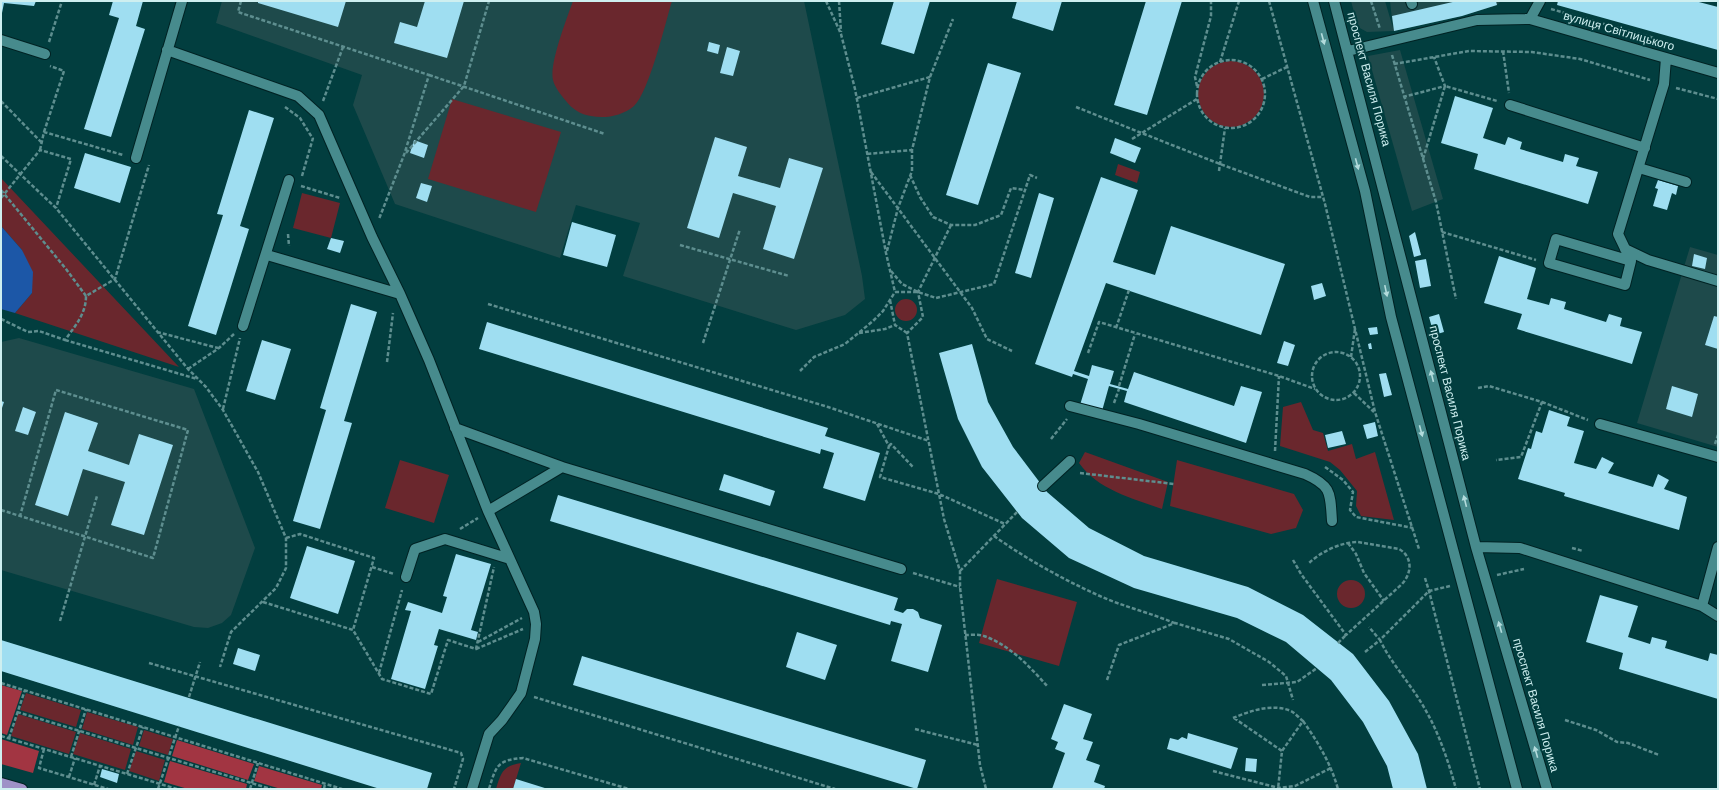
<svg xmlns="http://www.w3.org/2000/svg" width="1719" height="790" font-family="Arial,sans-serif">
<rect width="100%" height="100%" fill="#023e3f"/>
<path fill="#1e4a4b" d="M222,1H804L862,276L865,299L845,315L796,330L623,276L640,223L576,205L560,258L395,204L353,105L362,75L216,23Z
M1351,1H1385L1393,28L1390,1H1501L1497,5L1462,16L1394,31L1367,32L1358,27Z
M1400,50L1443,199L1412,211L1368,56Z
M1690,247L1718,255V447L1637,423Z
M19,338L194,389L255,548L231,615L222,623L208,628L194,627L1,570V342Z"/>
<path fill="#6a272d" d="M573,1H672C665,24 649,92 634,106C622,116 605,119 591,116C581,115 571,108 566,101C561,95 555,88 553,80C549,64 567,18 573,1Z
M1198 94a33 33 0 1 1 66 0a33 33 0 1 1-66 0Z
M452,99L561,132L536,212L428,179Z
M1118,164L1140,172L1137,183L1115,175Z
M1,178L179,367L15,313L32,293L22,250L1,226Z
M302,193L340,203L331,238L293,228Z
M895 310a11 11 0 1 1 22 0a11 11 0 1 1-22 0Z
M1301,402L1313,430L1323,433L1328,451L1352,444L1356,459L1375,452L1394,520L1361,516L1356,506L1357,491L1340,470L1330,462L1280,446L1283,407Z
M1085,452L1168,482L1162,509C1132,498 1098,490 1079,463Z
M400,460L449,475L434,523L385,508Z
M1177,460L1294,494L1303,510L1296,528L1271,534L1170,506Z
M997,579L1077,602L1059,666L979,643Z
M1337 594a14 14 0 1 1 28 0a14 14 0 1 1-28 0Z
M26,693L81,710L76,727L20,710Z
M87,712L138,727L133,745L82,729Z
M18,714L76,732L69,754L11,736Z
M144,730L173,739L168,755L139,746Z
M80,733L131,749L125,770L73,754Z
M136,751L165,760L159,781L129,771Z
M521,763L513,789H496C501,772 503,766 521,763Z"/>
<path fill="#a23542" d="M1,685L22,691L7,735L1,733Z
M1,739L39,751L33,773L1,764Z
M177,740L254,764L248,780L172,756Z
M170,761L247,784L246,789H188L164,782Z
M259,766L322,785L321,789H281L254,781Z"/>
<path fill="#1c57a7" d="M1,226L22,250L33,272L32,293L15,313L1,309Z"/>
<path fill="#9fdef1" d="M1,1H36L34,6L4,3L2,13Z
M113,1H143L136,26L145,29L111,137L84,129L119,18L109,15Z
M258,1H346L338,27L258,3Z
M425,1H464L447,58L394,43L400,22L417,27Z
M894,1H930L914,54L881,44Z
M1017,1H1062L1053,31L1012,18Z
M1146,1H1182L1147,115L1114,105Z
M1457,1H1496L1497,5L1462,16L1394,31L1392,16Z
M1558,1H1695L1718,7V50L1557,5Z
M709,42L720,45L718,54L707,51Z
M727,47L740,51L733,76L720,73Z
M988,63L1021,73L978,205L946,195Z
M1455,96L1493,108L1483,138L1505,145L1508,137L1522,142L1520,149L1563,162L1565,154L1579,158L1576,166L1598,172L1588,204L1474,169L1478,154L1441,143Z
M249,110L274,118L240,226L249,229L216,335L188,326L223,215L217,214Z
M715,137L747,147L738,176L780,188L789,158L823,168L794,259L763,249L776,206L733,193L719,238L687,228Z
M1115,138L1141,148L1135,163L1110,153Z
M414,140L428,145L424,158L410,153Z
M85,153L131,167L120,203L74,188Z
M1101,177L1138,190L1113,262L1155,275L1171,226L1285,264L1261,335L1106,283L1074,371L1089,376L1092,365L1114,371L1110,384L1128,389L1134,372L1234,406L1241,386L1262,392L1246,443L1124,402L1127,391L1109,386L1102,411L1080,405L1088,379L1073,374L1072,377L1035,364Z
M1658,180L1678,186L1676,195L1672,193L1667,210L1653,206L1658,189L1655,188Z
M421,183L432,186L427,202L416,198Z
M1039,193L1054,198L1031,278L1015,273Z
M572,222L616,235L607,267L563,255Z
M1415,232L1421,255L1414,257L1409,236Z
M331,238L344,241L340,253L327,249Z
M1694,254L1707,258L1705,269L1692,266Z
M1499,256L1536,268L1527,299L1549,305L1551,298L1566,302L1564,309L1606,322L1609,314L1622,318L1620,326L1642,332L1632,364L1517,329L1522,314L1484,303Z
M1426,259L1431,286L1420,288L1415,261Z
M1322,283L1326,296L1314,300L1311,286Z
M351,304L377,312L344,421L352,423L320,529L293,521L326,410L320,408Z
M1439,314L1444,332L1434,335L1429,317Z
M1714,316L1718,317V349L1705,345Z
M487,322L828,428L825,436L880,453L865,501L823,488L834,453L821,449L820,454L479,349Z
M1377,327L1378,334L1370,335L1368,328Z
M262,340L291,349L275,400L246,391Z
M1284,341L1295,345L1288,366L1277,363Z
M1371,343L1372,349H1369L1368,344Z
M972,344L988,402L1013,447L1047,492L1089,528L1144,556L1248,587L1303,615L1353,654L1389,701L1418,754L1427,789H1393L1387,766L1363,722L1331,680L1286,642L1237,618L1134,588L1069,558L1022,518L982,467L958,419L939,353Z
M1386,373L1392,395L1384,397L1379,374Z
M1672,386L1698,394L1692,417L1666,409Z
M1,401L4,402L1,411Z
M23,407L36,412L28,435L15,431Z
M1549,410L1570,417L1567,426L1584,431L1574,463L1596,469L1602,457L1614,463L1608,473L1653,487L1658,474L1669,480L1664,489L1687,497L1679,530L1564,496L1565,493L1518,479L1528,448L1531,449L1536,431L1542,433Z
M65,412L98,423L88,451L129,465L139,434L173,445L144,535L111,525L125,482L83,469L68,516L35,505Z
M1375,422L1378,436L1367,439L1363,425Z
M1342,431L1346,444L1328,448L1325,435Z
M724,474L775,491L770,506L719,490Z
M558,495L898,598L894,610L903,613L907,609H913L918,612L920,618L942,625L928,672L891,661L902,624L891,621L890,625L550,521Z
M307,546L355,561L338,614L290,598Z
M456,554L491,564L471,630L478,632L476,640L439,629L434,645L438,646L425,689L391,679L411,611L405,610L408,602L442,613L447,597L443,596Z
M1600,595L1638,606L1628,637L1650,644L1652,637L1667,641L1665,648L1708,661L1710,653L1718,655V699L1619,669L1623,653L1586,642Z
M797,632L837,645L825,680L786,667Z
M1,640L432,773L427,789H380L1,671Z
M238,648L260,655L255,671L233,664Z
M582,656L926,760L917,789L573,685Z
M1064,704L1092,714L1083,739L1093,742L1086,760L1100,765L1094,782L1105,786L1104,789H1052L1065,753L1055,749L1058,742L1051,739Z
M1188,733L1238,748L1231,769L1167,749L1170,738L1178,740L1182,737L1187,739Z
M1246,758L1257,759L1256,772L1245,771Z
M102,769L119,774L117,783L100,777Z
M516,779L548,789H513Z"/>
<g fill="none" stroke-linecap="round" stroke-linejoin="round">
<g stroke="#002223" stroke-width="12">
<path id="minor" d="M1313,1L1365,191L1391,317L1517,789
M1334,1L1476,547L1547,789
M1411,1L1412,4
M1530,19L1540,1
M1,40L45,54
M167,50L298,96L319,115L372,237L400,294L429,360L488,511L534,612L536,624L535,639L521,693L502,720L489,734L472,789
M1348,51L1477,20L1530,19L1718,73
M1510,105L1645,148
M136,158L182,1
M1639,168L1686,182
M1556,239L1631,261L1625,285L1549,263Z
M1625,249L1648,260L1718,281
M267,255L400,294
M1631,261L1618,234L1659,100L1664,84L1666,58
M243,326L289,180
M1070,406L1139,424L1305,474C1332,486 1330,493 1332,521
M1600,424L1718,457
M455,428L562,467
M1043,486L1070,461
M488,511L562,467L901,569
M1476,547L1520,548L1702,606L1718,616
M406,577L415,549L445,539L510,559
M1702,606L1718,547"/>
</g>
<g stroke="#002223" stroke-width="12">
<path id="major" d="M1,783L22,789"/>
</g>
<path stroke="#5e8e8f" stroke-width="2.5" stroke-dasharray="4 2" stroke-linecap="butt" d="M241,1L238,12L429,75L404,155L379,219
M826,1L841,34L855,89L886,253L895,292H918L936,298L994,284L1030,175L1037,178
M839,1L841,32
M1269,1L1325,204L1375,412L1419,549
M1371,1L1380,29
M1551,9L1654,38
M49,42L62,1
M1503,51L1509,93
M1392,55L1436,202L1456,299
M1197 94a34 34 0 1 1 68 0a34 34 0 1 1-68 0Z
M1220,62L1239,1
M1394,64L1469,51L1532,52L1580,59L1650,80
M429,75L605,134
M930,77L953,19
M1262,79L1287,67
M1197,86L1195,77L1211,16V1
M1676,88L1718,99
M1403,97L1445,86L1434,57
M857,98L930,77L912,150L867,154
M1,101L41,142
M323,101L343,47
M285,107L300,118L313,139
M1076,107L1220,164L1310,197H1323
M44,132L64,71L50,66
M1132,139L1197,99
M40,150L44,132L123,155
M406,153L464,86L489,1
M1,156L56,208L188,369L206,387L223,410L258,472L286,538V568L276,588L231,632L220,667
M1423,159L1445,86L1497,101
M1219,171L1225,128
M871,172L972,308L987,339L1012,351
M910,175L920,197L933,217L951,225H975L1001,215L1011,188L1025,190
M302,176L313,138
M301,186L340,198
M1,190L66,269L86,296
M1,198L40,150L71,159L56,208
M951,225L918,292L923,317L907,333L944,519L960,571V587L980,765L986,789
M1442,232L1536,260
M288,234L289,246
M680,245L789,276
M887,251L898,208L912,171V150
M891,271L902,284L918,292
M890,300L895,325L907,333
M488,304L828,407L929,441
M1,319L28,332L39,331L65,340C75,326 86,314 86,296L115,279L149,165
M1116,328L1129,290
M157,332L218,348
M859,333L885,329L895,325
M65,340L197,379
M703,343L740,229
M1312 376a24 24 0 1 1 48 0a24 24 0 1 1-48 0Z
M1088,353L1099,322L1279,376L1315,389
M1351,357L1355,329
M387,362L393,313
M188,369L219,348L234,334
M800,371L814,357L845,344L873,321L883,311L895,292
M1119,386L1135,334
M1478,388L1489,386L1542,402L1521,457L1496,460
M1354,393L1374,412
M1542,402L1588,420
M1114,403L1119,389
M223,409L240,338
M877,424L889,446L880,477L939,494L1005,524
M1051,439L1067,419
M1715,444L1718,435
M889,446L891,444L913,467
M1275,451L1279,376
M1325,467L1343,480L1353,492L1350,510L1356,517L1413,528
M1080,473L1174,484
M1,510C52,526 102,542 153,558L188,430L56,390L20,516
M460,529L478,518
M994,536C1028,560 1064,580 1102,597C1125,607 1151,613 1174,623
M286,538L300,534L374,558L353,630
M1348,543L1356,554L1364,573L1384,601
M1572,548L1583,551
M1293,560L1301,574L1346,635L1402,584C1412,573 1413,557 1399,549L1358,542C1341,542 1320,552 1308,564
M372,567L394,574
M960,571L1017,512
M913,573L960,587
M1497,575L1524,569
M1425,578L1429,591L1480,789
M1450,586L1429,591L1380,640C1391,663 1409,682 1422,704C1438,730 1448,760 1456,789
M263,602L353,630L382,679L431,694L448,640L476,649L494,567
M60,621L97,496
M965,635C971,635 979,634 984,636C1010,645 1031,668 1048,687
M478,642L522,618
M1338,643L1346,635
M476,649L523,629
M1365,652L1380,640L1369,627
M149,663L461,753L463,759L454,789
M379,673L402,590
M1107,680L1119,645L1175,623L1229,639L1269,662L1286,676L1293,700
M1,683L342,789
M1262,685L1297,682L1317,668
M189,697L200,662
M534,697L835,789
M17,712L271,789
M1233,718C1250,711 1272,703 1291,711C1295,713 1299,718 1303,721L1282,751L1278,789
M1234,718L1282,751
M1565,720L1596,730L1617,742L1628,743L1659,755
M1303,721C1318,742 1331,764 1338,789
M915,729L978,745
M1,736L177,789
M9,738L25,690
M44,749L39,768L108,789
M71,757L86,709
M1213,771L1279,788L1295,786L1331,768
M127,774L143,727
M69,777L75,758
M94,785L100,766
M158,789L179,726
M250,789L258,763
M324,789L325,784
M489,789C496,766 497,760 523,758L629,789"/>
<use href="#minor" stroke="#478b8d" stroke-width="10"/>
<use href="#major" stroke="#9e92c7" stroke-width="10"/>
</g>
<defs><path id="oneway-solid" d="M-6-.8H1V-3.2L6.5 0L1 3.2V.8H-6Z"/></defs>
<g fill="#b3dbdc">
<use href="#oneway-solid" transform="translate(1323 39) rotate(75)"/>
<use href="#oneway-solid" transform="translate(1357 164) rotate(75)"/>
<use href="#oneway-solid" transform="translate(1386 291) rotate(78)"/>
<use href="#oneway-solid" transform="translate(1432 376) rotate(-104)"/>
<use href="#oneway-solid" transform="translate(1421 431) rotate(75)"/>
<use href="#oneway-solid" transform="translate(1465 501) rotate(-104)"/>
<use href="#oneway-solid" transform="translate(1500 627) rotate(-106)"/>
<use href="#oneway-solid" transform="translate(1536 752) rotate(-106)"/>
</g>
<g text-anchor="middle" stroke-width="4" stroke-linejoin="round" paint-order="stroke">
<g font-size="12" fill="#ceeff0" stroke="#023e3f">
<text transform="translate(1619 31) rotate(16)" y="4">вулиця Світлицького</text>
<text transform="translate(1369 79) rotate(75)" y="4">проспект Василя Порика</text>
<text transform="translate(1450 393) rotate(76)" y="4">проспект Василя Порика</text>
<text transform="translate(1536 705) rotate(74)" y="4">проспект Василя Порика</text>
</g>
</g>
<rect width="1719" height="790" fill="none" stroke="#ceeff0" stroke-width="4"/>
</svg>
